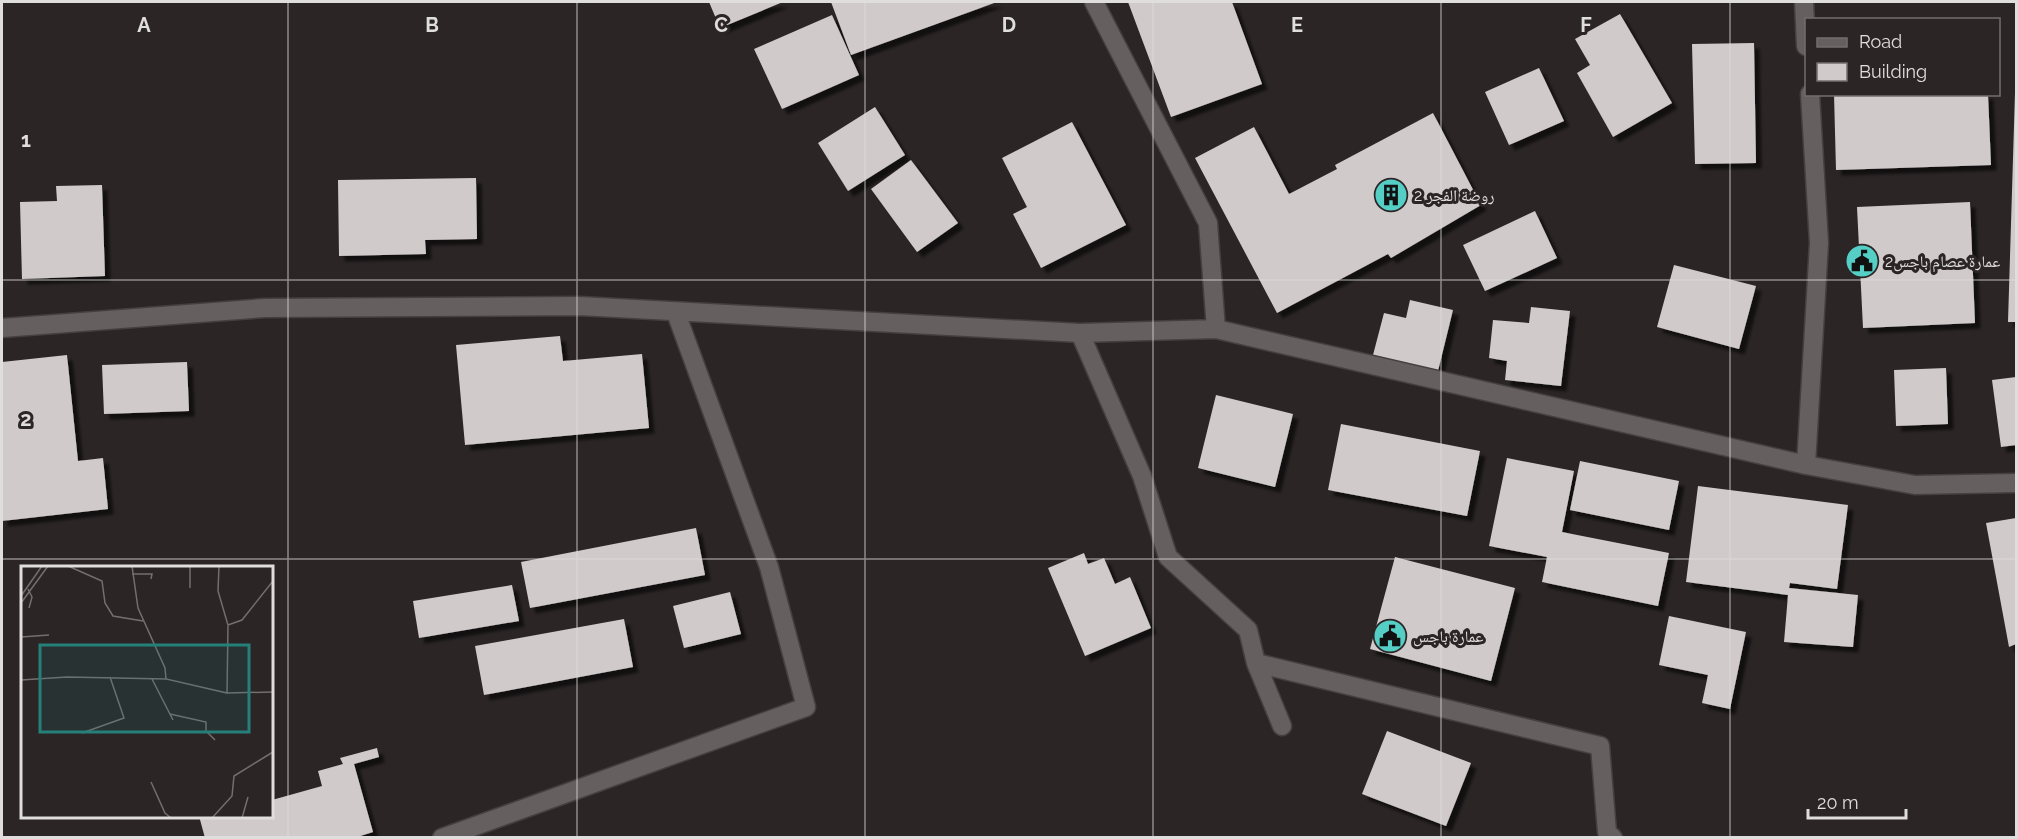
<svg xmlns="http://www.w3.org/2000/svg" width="2018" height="839" font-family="Raleway,'Noto Naskh Arabic',sans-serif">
<defs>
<filter id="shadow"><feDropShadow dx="5.5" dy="5.5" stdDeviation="1.5" flood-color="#0009"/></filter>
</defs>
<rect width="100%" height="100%" fill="#2b2526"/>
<path fill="#d1cacb" filter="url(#shadow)" d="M709,2H783L720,28Z
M831,2H997L851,55Z
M1128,2H1232L1262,84L1171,117Z
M1620,14L1672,103L1613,137L1577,73L1590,65L1575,39Z
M832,15L859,75L782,109L754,49Z
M1754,43L1756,163L1695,164L1692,44Z
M1539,68L1564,121L1509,145L1485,92Z
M2015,93H2016V322H2008Z
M1834,94H1988L1991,165L1836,170Z
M875,107L905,155L848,191L818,143Z
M1433,113L1481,205L1391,258L1388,254L1277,313L1195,158L1254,127L1289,194L1337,169L1335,165Z
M1072,122L1126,225L1041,268L1013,214L1027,207L1002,158Z
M911,160L958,223L917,252L871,189Z
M476,178L477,239L425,240L426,254L339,256L338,180Z
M102,185L105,276L22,279L20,202L57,201L56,186Z
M1970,202L1975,323L1863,328L1857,207Z
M1535,211L1557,258L1485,291L1463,245Z
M1674,265L1756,286L1739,349L1657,327Z
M1410,300L1453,310L1438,371L1373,355L1384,313L1406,318Z
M1531,307L1570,311L1561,386L1505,380L1507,361L1489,358L1493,320L1529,323Z
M560,336L563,361L642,354L649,428L465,445L456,345Z
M67,355L78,461L103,458L108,509L2,521V362Z
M187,362L189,411L104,414L102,365Z
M1946,368L1948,424L1896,426L1894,370Z
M2016,377V445L2001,447L1992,380Z
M1216,395L1293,414L1275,487L1198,468Z
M1341,424L1480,451L1467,516L1328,490Z
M1507,458L1574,471L1562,532L1669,553L1658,606L1542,582L1547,557L1489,546Z
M1580,461L1679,481L1669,530L1570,510Z
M1698,486L1848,505L1837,589L1790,583L1789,588L1858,595L1853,647L1784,642L1788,595L1686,582Z
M2016,518V644L2009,647L1986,523Z
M696,528L705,575L530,608L521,562Z
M1084,553L1088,564L1104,558L1115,584L1130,577L1151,628L1085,656L1048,568Z
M1395,557L1515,588L1491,681L1370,649Z
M512,585L519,621L419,638L413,601Z
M730,592L741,634L684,648L673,606Z
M1669,616L1746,632L1730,709L1702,703L1708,675L1659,665Z
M624,619L633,667L484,695L475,646Z
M1387,731L1471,763L1446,826L1362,794Z
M377,748L379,757L354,764L373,832L354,838H205L199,816H272V800L322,786L318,771L343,764L340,758Z"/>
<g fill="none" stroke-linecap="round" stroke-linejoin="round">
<g stroke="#444040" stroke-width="21">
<path id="street" d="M1094,2L1208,223L1216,329L1806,465L1819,243L1810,94
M1804,2L1806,46
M2,328L265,308L579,306L1080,333L1216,329
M1080,333L1142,476L1168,557L1248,630L1256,663L1282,726
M1806,465L1915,485L2016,483
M1256,663L1600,746L1607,832L1613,838
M442,838L806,707L769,567L676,313"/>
</g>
<use href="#street" stroke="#655f5f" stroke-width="18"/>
</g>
<path fill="none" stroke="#e0dddd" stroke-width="1.5" stroke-opacity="0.55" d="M288,2V838M577,2V838M865,2V838M1153,2V838M1441,2V838M1730,2V838M2,280H2016M2,559H2016"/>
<defs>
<g id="building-disc" transform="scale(1.725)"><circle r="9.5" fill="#55cec5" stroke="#2b2526"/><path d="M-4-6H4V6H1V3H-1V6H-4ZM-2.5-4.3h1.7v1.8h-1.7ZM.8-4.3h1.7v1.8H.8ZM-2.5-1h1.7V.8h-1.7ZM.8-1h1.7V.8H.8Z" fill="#111"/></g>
<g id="civic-disc" transform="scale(1.725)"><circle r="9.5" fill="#55cec5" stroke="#2b2526"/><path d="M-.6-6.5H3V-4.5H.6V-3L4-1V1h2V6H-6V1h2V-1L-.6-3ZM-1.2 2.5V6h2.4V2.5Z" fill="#111"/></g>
</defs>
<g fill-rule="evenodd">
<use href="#building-disc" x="1391" y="195"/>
<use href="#civic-disc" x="1862" y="261"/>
<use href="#civic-disc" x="1390" y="636"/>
</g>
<g text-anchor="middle" stroke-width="6" stroke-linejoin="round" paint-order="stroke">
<g font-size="16" fill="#e0dddd" stroke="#2b2526" text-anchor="start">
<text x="1414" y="201">روضة الفجر 2</text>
<text x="1885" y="267">عمارة عصام باجس2</text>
<text x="1413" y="642">عمارة باجس</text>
</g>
</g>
<g transform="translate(21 566)">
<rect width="252" height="252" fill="#2b2526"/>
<path fill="none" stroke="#736f6f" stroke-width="1.5" d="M47,0L81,15L84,37L92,50L122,55M111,0L117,42L144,102L145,113L206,127L207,59L197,25L198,0M169,0V22M111,8H131L130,13M7,23L11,31L8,42M0,30L21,0M0,37L27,0M207,59L221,54L252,15M0,71L28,69M131,113L152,154M0,114L46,111L145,113M206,127L252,126M149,148L185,156V165L194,174M252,161V184M61,167L103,152L89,111M130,216L144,247L150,252M191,252L211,230L213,210L252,186M221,252L227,231"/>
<path fill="#248079" fill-opacity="0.15" stroke="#248079" stroke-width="3" d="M19,79H228V166H19Z"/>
<rect width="252" height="252" fill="none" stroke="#e0dddd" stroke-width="3"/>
</g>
<g font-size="20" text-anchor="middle" font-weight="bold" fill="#e0dddd" stroke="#2b2526" stroke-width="6" stroke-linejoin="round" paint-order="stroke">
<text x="144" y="32">A</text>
<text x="432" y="32">B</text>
<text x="721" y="32">C</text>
<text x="1009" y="32">D</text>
<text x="1297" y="32">E</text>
<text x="1586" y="32">F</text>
<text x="26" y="147">1</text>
<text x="26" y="426">2</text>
</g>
<rect width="2018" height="839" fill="none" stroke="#e0dddd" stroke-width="6"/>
<rect x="1805" y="18" width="195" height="78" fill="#2b2526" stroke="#736f6f" stroke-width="1.5"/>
<rect x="1817" y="38" width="30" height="9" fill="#655f5f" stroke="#736f6f" stroke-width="1.5"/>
<text x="1859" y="48" font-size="18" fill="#e0dddd">Road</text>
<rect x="1817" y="63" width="30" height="18" fill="#d1cacb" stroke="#736f6f" stroke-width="1.5"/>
<text x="1859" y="78" font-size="18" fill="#e0dddd">Building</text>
<path d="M1808 809v9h98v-9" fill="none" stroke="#e0dddd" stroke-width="3"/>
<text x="1817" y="809" font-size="18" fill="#e0dddd" stroke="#2b2526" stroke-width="4.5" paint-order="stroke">20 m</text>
</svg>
